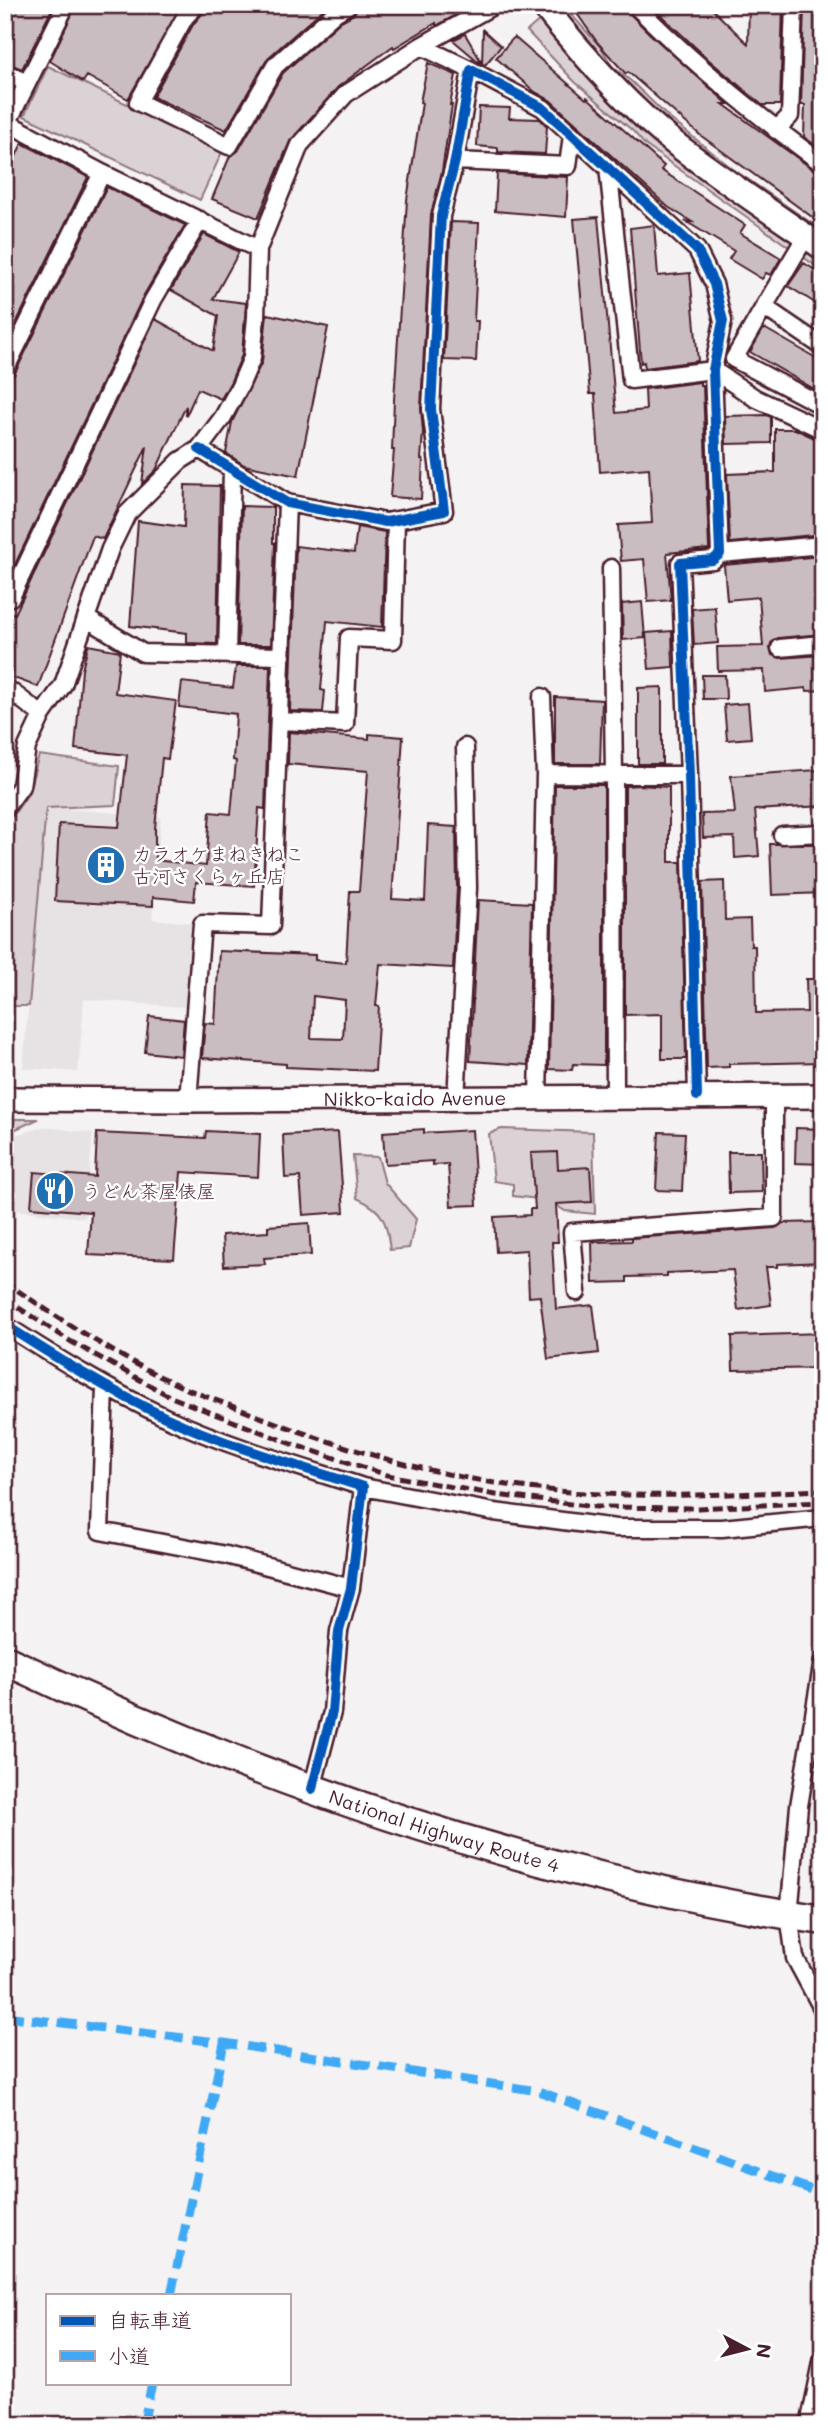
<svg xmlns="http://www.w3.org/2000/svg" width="828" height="2430" font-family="Mali,'Klee One',sans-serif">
<rect width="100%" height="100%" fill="#f4f2f2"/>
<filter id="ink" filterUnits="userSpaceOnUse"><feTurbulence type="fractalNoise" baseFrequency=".0143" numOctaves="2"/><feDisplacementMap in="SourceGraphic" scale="14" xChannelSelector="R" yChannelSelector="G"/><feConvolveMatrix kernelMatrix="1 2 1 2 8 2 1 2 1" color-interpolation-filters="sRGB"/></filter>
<g filter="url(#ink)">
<path fill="#e7e2e3" d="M46,807L161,817L152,919L202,924L195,1008L84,999L78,1072L23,1068Z
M44,1127L93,1133L85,1218L5,1209V1138Z"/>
<path fill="#dbd2d5" stroke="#927880" stroke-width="2" d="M557,5H563L602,49L612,66L631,81L668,117L733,169L823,231V271L645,145L633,131L575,82L527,31Z
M48,66L223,150L200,200L24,116Z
M39,755L119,766L115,805L46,808L29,1006H5V827L28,794Z
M5,1119H38L5,1134Z
M501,1129L593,1132L595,1214L565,1211L548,1200L513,1196V1184L494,1181L489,1134Z
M353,1156L378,1157L385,1183L416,1219L409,1248L390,1250C386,1221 385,1211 357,1198Z"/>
<path fill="#cabdc1" stroke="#4a1f2b" stroke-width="2" fill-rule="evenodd" d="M5,5H54L22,69L5,62Z
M76,5H182L128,99L87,76L83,82L50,61Z
M206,5H328L268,58L226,130L153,97L194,23L204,12Z
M358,5H465L452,13L454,16L436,26V23L394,48L393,46L338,87L290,141L258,218L212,199L230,156L238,151L283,73L341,21L354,14Z
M571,5H625L628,12L650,34L728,104H723L817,172L823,174V225L700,135L628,72L626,74L597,42Z
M650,5H708L748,44L749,5H783L780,105H762L709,60Z
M804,5H823V151L804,137L805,105H801Z
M483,30L501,46L485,65L482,64Z
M465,34L481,61L479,62L453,40Z
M514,37L586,99L587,97L664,166L661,170L745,225L740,233L781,258L771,275L766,273L762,279L729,259L734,251L687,222H692L668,207L550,100L535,92L496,58Z
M428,63L456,75L450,105H452L442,171L431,215L421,408L423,432L421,459L423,460L421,499L390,497L394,450H392L394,400L407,200L422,103L420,102Z
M479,107L510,108L509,118L540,119L547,126L545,154L498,152V148L477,146Z
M22,143L88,177L5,346V267L13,251L5,248V180Z
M497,173L568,177L566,217L495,211Z
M107,187L185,225L144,295L10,575L5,573V380L14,375Z
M598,217L616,413L646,410L645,389L700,382V385H703L709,549L667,553L671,600L648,602L644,559L621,561L618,525L652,523L649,468L600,472L595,394H590L574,219Z
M451,222L479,223L474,321H478L476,361L444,360Z
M654,225L658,276L690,273L698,361L645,368L644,362L641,363L630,228Z
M204,234L239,252L213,299L246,303L242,355L231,381L221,399L198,389L186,416V406L156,470L142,484L147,446L103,539L93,536L38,687L11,677L13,672L5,669V611L15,614L155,319L213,351L218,316L171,290Z
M804,263L823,275V308L788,286Z
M267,314L328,327L298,476L244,465L226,453L232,422L262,362Z
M764,328L823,362V394L750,352Z
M766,415L771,417V443L726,444L725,416Z
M775,429H795L819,440L820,457H817L823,534L730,543L727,474L775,472Z
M185,485L220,486L217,644L187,643V633L130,626L138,521L184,527Z
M242,506L273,507V543H275L271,645H238Z
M357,527L385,532L382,627L327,621L321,690L325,691L323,712L290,711L296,546L354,553Z
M822,556L823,634L778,638L771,643L770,648L772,655L780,658L823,655V690L807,691L806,688L765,692L764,670L718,671L717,647L763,646L759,597L727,600L724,565Z
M642,602L645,638L623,640L622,604Z
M715,607L718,643L694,645L692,609Z
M672,631L673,667L649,669L646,633Z
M88,645L120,651L115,693L176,701L168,759L162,758L155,828V860L206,866L210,812L231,814L236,761L233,760L236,714L179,707L182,682L233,688L236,666H270L265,809L259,808L254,886L196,882L194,901L153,897V906L55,901L59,824L119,827L127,755L75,749L82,670Z
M702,675H725L726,699H703Z
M662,687V764H638V688Z
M555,697L602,700L600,764H555Z
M748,703L751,738L727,740L724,705Z
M289,732L369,739V734L403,737L392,899L425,901L428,825L456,827L457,888L453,968L380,964L376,1006H379L375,1071L286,1067V1064L202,1058L205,1023L215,1024L219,951L315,955V960L346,963L350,891H359L368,771L288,764ZM313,996L345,1000L343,1039L311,1038Z
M817,770L818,778H823V806L755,810L759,856L735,858L734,837L703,838L702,814L735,813L731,776Z
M555,785H604V1065L573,1064L572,1070L549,1069Z
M639,785L669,787V862H681L686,1059H662V1014L625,1015V786Z
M770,844H821L823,893L772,895Z
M724,881L725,920L750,919L751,946H755L756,1013L807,1012L806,979H823V1062L729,1064V1067L707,1068L702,882Z
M478,900L532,903L528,1065L470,1061Z
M149,1016L184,1020L181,1056L145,1052Z
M796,1128L823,1129V1164L795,1163Z
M424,1129V1133L472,1130L477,1205L451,1206L448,1164L433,1165V1161L385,1164L383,1132Z
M206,1131L260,1134L258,1177L181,1172L174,1259L88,1255L91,1212L31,1207L34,1172L95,1177L97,1133L205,1138Z
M338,1132L344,1212L303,1215L300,1177L285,1178L283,1135Z
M659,1132L685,1133L682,1191L656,1190Z
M557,1152L558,1169L590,1167L592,1202L556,1204L558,1242H552L556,1309L593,1305L599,1353L548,1359L540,1296L529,1297L527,1250L496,1252L494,1217L530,1215V1209H535L531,1153Z
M728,1152H761L762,1192L729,1193Z
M823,1222V1262L777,1264V1267H766L771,1305L738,1310L733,1270L667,1273V1276L627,1277V1282L593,1283L592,1242L632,1241V1238L775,1228L783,1223Z
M309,1223L311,1255L264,1258L265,1264L224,1266L222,1235L268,1232V1226Z
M822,1333L823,1368L733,1370L732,1336Z"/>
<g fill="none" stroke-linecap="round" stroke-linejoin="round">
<g stroke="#4a1f2b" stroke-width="21">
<path id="street" d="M196,5L185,17L138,102L229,146L275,66L335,13L348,5
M635,5C693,64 756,115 823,164
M421,46L471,70
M5,72L26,83
M8,123L102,173L258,249
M5,128L66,5
M776,130L790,116L794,5
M455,161L568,166L572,135
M608,167L631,380L713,370L755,398L823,430
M806,236L764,307L823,347
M764,307L734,359L823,406
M5,370L102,173
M199,449L287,503L386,522L444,511L431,409L441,216L455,161L471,70L543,108L697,250L714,284L723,321L713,370L720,554L713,560L680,563L689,775L697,1096
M720,554L823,545
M611,568L614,775L615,1097
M5,593L11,597L153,300L200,220
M86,618L143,653L282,656
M780,648L823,644
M227,654L232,471
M5,687L42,715
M280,721L345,724L349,638L393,640L396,520
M545,774L689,775
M5,808L21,786L27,747L42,715L63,685L110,549L127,514L180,461L199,449L223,417L240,386L252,358L256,317L258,249L300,145L346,94L421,46L494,5
M782,835L823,833
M538,1098L545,774L542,697
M456,1099L468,888L465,747
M188,1100L202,924L271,926L287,503
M577,1292L572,1232L774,1218V1096
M5,1325C58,1359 110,1391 167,1418C230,1447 298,1466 363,1487L351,1588L339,1631L332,1712L312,1789
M105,1387L100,1531L226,1555L351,1588
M363,1487L494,1512L616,1528H722L823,1518
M823,1660L799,1806L789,1915L795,1958L823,2010
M809,2425L823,2358"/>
</g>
<g stroke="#4a1f2b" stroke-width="28">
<g id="secondary">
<path d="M543,5C583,56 626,105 677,145C724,181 774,214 823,248"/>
<path id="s1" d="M5,1099L188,1100L823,1096"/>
</g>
</g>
<g stroke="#4a1f2b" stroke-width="33">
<g id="highway">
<path id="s2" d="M5,1660C264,1784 538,1878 823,1920"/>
</g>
</g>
<use href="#street" stroke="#fff" stroke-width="16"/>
<use href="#secondary" stroke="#fff" stroke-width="23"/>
<use href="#highway" stroke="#fff" stroke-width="28"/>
<path stroke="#4a1f2b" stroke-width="5" stroke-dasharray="10 5" stroke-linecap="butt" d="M5,1282C61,1320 117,1357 178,1385C198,1394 221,1402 242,1410C326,1443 412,1470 501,1484C607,1501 716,1495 823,1490
M5,1299L70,1341L171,1397L292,1444L387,1475L496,1495L596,1507L698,1508L823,1502"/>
<path stroke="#3fa9f5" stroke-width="9" stroke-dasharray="18 9" stroke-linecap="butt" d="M5,2016L224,2043L538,2091L823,2194
M171,2295L224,2043
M143,2425L152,2383"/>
<g stroke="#fff" stroke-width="15">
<path id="cycleway" d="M199,449L287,503L386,522L444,511L431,409L441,216L455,161L471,70L543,108L697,250L714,284L723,321L713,370L720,554L713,560L680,563L689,775L697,1096
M5,1325C58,1359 110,1391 167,1418C230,1447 298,1466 363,1487L351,1588L339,1631L332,1712L312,1789"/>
</g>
<use href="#cycleway" stroke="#0057b8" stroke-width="10"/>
</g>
</g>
<defs>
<g id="building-disc" transform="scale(2.0125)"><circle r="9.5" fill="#1f6fb2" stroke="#fff"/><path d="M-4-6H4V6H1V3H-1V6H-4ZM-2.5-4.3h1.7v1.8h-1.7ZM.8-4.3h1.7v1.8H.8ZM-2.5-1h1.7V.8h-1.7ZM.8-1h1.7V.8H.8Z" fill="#fff"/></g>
<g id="restaurant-disc" transform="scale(2.0125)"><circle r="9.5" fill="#1f6fb2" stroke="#fff"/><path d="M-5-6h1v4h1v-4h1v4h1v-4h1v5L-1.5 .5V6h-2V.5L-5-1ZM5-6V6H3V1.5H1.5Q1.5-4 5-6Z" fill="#fff"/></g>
</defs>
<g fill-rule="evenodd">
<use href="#building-disc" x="106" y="865"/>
<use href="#restaurant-disc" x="55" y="1191"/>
</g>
<g text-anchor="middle" stroke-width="5" stroke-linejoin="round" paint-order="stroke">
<g font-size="19" fill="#4a1f2b" stroke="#fff" text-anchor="start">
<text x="133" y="861">カラオケまねきねこ<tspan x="133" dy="22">古河さくらヶ丘店</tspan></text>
<text x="82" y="1198">うどん茶屋俵屋</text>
</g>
<g font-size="19" fill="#4a1f2b" stroke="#fff">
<text dy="7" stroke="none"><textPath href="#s1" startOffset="410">Nikko-kaido Avenue</textPath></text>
<text dy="7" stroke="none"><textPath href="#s2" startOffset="472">National Highway Route 4</textPath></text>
</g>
</g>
<rect width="828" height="2430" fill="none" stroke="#fff" stroke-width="28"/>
<rect x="14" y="14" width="800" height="2402" fill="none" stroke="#4a1f2b" stroke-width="2.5" filter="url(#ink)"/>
<rect x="46" y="2294" width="245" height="91" fill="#ffffff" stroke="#b7a5aa" stroke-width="2"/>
<rect x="60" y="2316" width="35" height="10" fill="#0057b8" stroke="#b7a5aa" stroke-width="2"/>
<text x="108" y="2328" font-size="21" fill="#4a1f2b">自転車道</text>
<rect x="60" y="2351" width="35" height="10" fill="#3fa9f5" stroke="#b7a5aa" stroke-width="2"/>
<text x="108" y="2364" font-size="21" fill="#4a1f2b">小道</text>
<g transform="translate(747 2349) rotate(97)" stroke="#ffffff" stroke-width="5" paint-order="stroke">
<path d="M0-5L12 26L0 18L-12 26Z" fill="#4a1f2b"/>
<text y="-10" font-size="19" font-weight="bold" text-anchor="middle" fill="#4a1f2b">N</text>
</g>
</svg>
